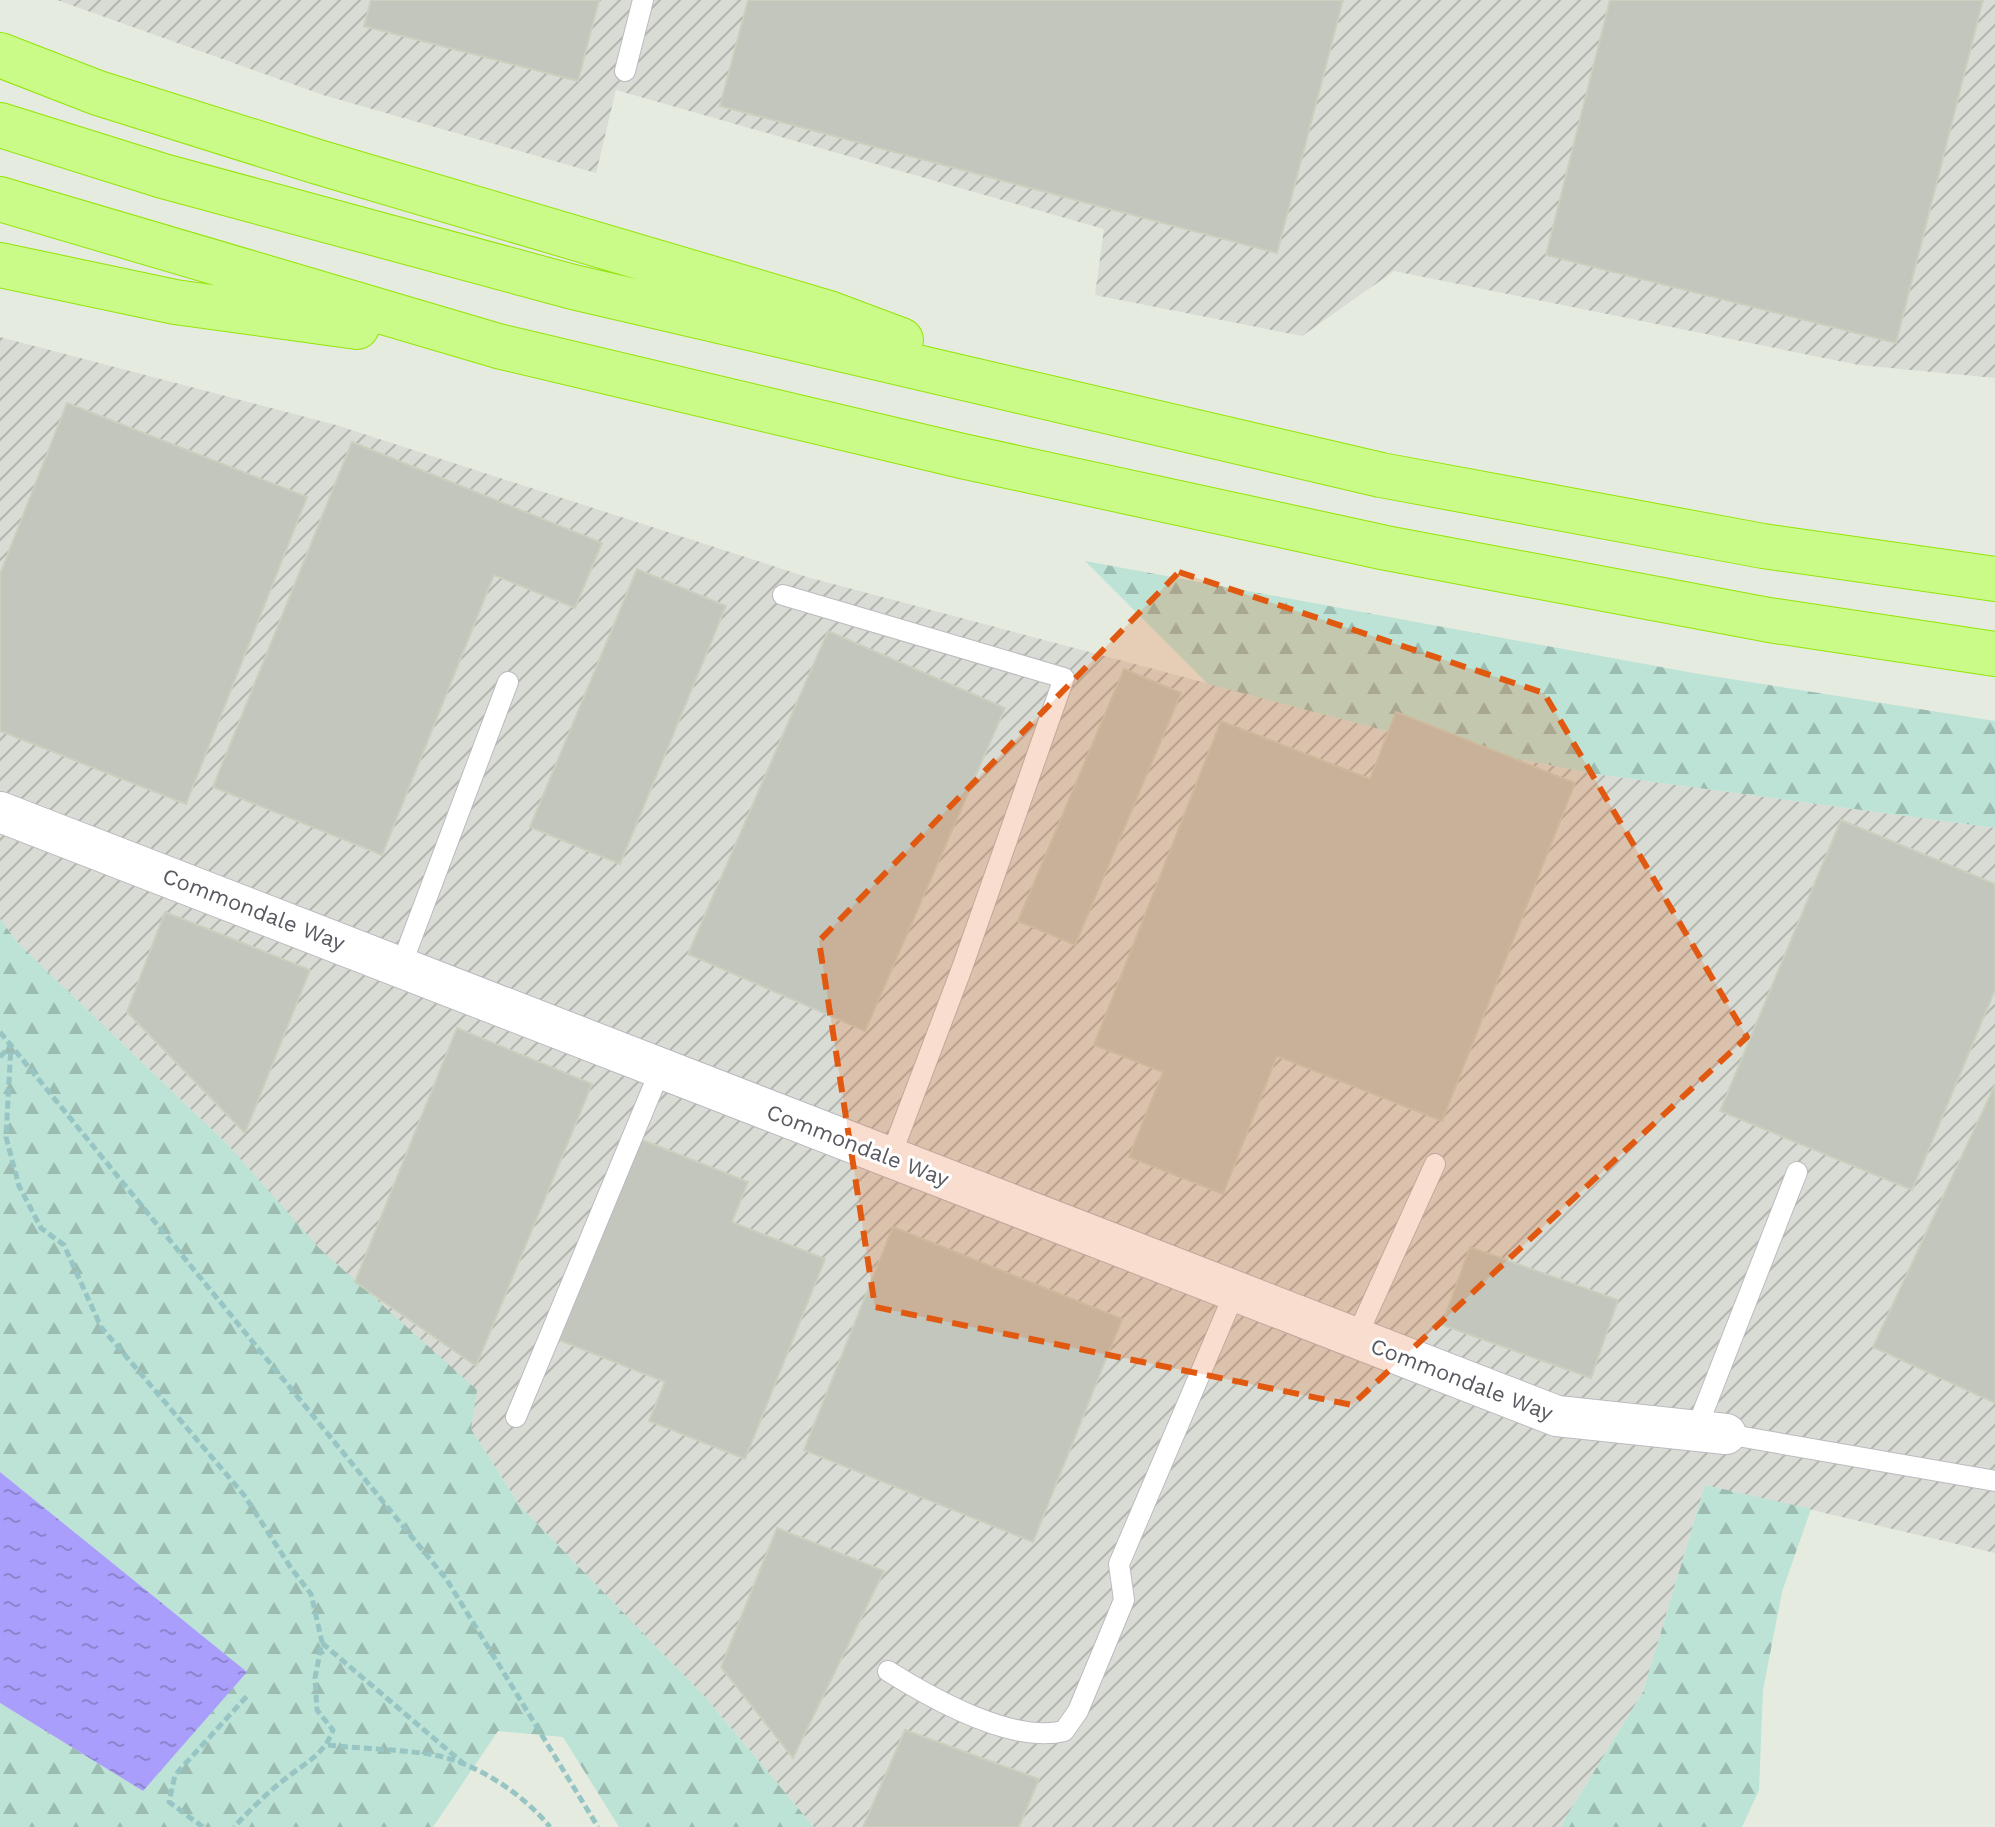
<svg xmlns="http://www.w3.org/2000/svg" width="1995" height="1827" font-family="'Work Sans',sans-serif">
<defs>
<pattern id="industrial-furrows" width="10" height="10" patternUnits="userSpaceOnUse" patternTransform="scale(2)"><rect width="10" height="10" fill="#d9dcd4"/><path d="M-1 1l2-2M0 10L10 0M9 11l2-2" fill="none" stroke="#b3b5af"/></pattern>
<pattern id="forest-firs" width="22" height="20" patternUnits="userSpaceOnUse" patternTransform="scale(2)"><rect width="22" height="20" fill="#bce3d6"/><path d="M5 1l3.5 6h-7zM16 11l3.5 6h-7z" fill="#9cbbb1"/></pattern>
<pattern id="water-ripples" width="26" height="14" patternUnits="userSpaceOnUse" patternTransform="scale(2)"><rect width="26" height="14" fill="#a99efc"/><path d="M2 4q2-2 4 0t4 0M15 11q2-2 4 0t4 0" fill="none" stroke="#8d84cf"/></pattern>
</defs>
<rect width="100%" height="100%" fill="#e6ebdf"/>
<path fill="url(#industrial-furrows)" d="M57,0H1995V378L1859,365L1394,271L1302,336L1095,295L1104,229L616,90L596,173L323,95Z
M0,337L336,425L807,577L1417,739L1595,774L1995,828V1553L1705,1485L1643,1692L1560,1827H814L705,1697L520,1506L471,1429L228,1145L19,944L0,919Z"/>
<path fill="url(#forest-firs)" d="M1085,561L1699,674L1995,721V828L1595,774L1417,739L1208,684Z
M0,919L19,944L228,1145L319,1248L477,1390L471,1429L520,1506L705,1697L814,1827H619L563,1737L498,1731L433,1827H0V1703L143,1791L246,1672L0,1472Z
M1705,1485L1811,1509L1782,1592L1763,1690L1759,1790L1742,1827H1560L1643,1692Z"/>
<path fill="url(#water-ripples)" d="M0,1472L247,1672L143,1791L0,1703Z"/>
<path fill="#c3c6bc" stroke="#c9d0be" stroke-width="2" d="M371,0H599L578,81L364,26Z
M748,0H1343L1277,253L720,106Z
M1610,0H1983L1896,343L1546,255Z
M67,403L307,497L186,804L0,731V574Z
M352,442L602,543L575,608L494,575L382,855L213,787Z
M637,569L726,606L620,864L530,827Z
M828,631L1005,708L865,1031L688,954Z
M1124,669L1181,693L1075,945L1018,921Z
M1396,712L1575,783L1442,1121L1277,1056L1223,1194L1129,1157L1163,1072L1094,1045L1221,721L1370,779Z
M1841,820L1995,884V990L1912,1190L1720,1111Z
M165,912L310,970L245,1133L127,1012Z
M457,1028L592,1084L476,1366L355,1282Z
M1995,1085V1403L1873,1347Z
M640,1139L748,1182L732,1222L825,1259L745,1459L649,1421L665,1382L559,1340Z
M893,1227L1122,1319L1033,1542L804,1450Z
M1470,1247L1618,1300L1591,1378L1442,1325Z
M777,1528L884,1571L793,1758L721,1667Z
M905,1730L1039,1779L1019,1827H863Z"/>
<g fill="none" stroke-linecap="round" stroke-linejoin="round">
<g stroke="#bcbac1" stroke-width="22">
<path id="lane" d="M625,71L643,0
M783,595L1064,678L962,968L890,1158
M401,966L508,682
M1356,1338L1435,1164
M516,1417L661,1068
M1696,1430L1797,1172
M1726,1434L1995,1481
M888,1671C931,1698 1012,1744 1064,1731L1078,1711L1124,1600L1119,1564L1235,1292"/>
</g>
<g stroke="#bcbac1" stroke-width="42">
<path id="street" d="M0,812L1557,1416L1726,1434"/>
</g>
<g stroke="#93e506" stroke-width="46">
<path id="highway" d="M0,55L98,93L318,162L829,313L901,340
M0,125L163,176L573,287L1381,475L1763,546L1995,579
M0,199L498,346L962,456L1386,548L1769,620L1995,654
M0,265L175,302L357,327"/>
</g>
<path stroke="#97c5c3" stroke-width="5" stroke-dasharray="8 4" stroke-linecap="butt" d="M0,1032L447,1580L598,1827
M0,1057L11,1045L6,1137L19,1186L41,1228L64,1245L101,1327L244,1495L291,1568L311,1594L322,1642L315,1678L317,1710L333,1730C324,1755 305,1763 285,1779C267,1793 250,1810 234,1827
M322,1643L464,1764
M328,1745C363,1749 400,1749 434,1755C477,1763 523,1794 550,1827
M203,1827L169,1802L175,1775L247,1696"/>
<use href="#lane" stroke="#fff" stroke-width="20"/>
<use href="#street" stroke="#fff" stroke-width="40"/>
<use href="#highway" stroke="#cafa88" stroke-width="44"/>
</g>
<path fill="#e15910" fill-opacity="0.2" stroke="#e15910" stroke-width="6" stroke-dasharray="16 10" stroke-linejoin="round" d="M1179,572L1544,693L1747,1037L1352,1405L875,1307L819,941Z"/>
<g text-anchor="middle" stroke-width="6" stroke-linejoin="round" paint-order="stroke">
<g font-size="22" fill="#5a5860" stroke="#fff">
<text transform="translate(254 909) rotate(21)" y="8">Commondale Way</text>
<text transform="translate(858 1145) rotate(21)" y="8">Commondale Way</text>
<text transform="translate(1462 1379) rotate(21)" y="8">Commondale Way</text>
</g>
</g>
</svg>
